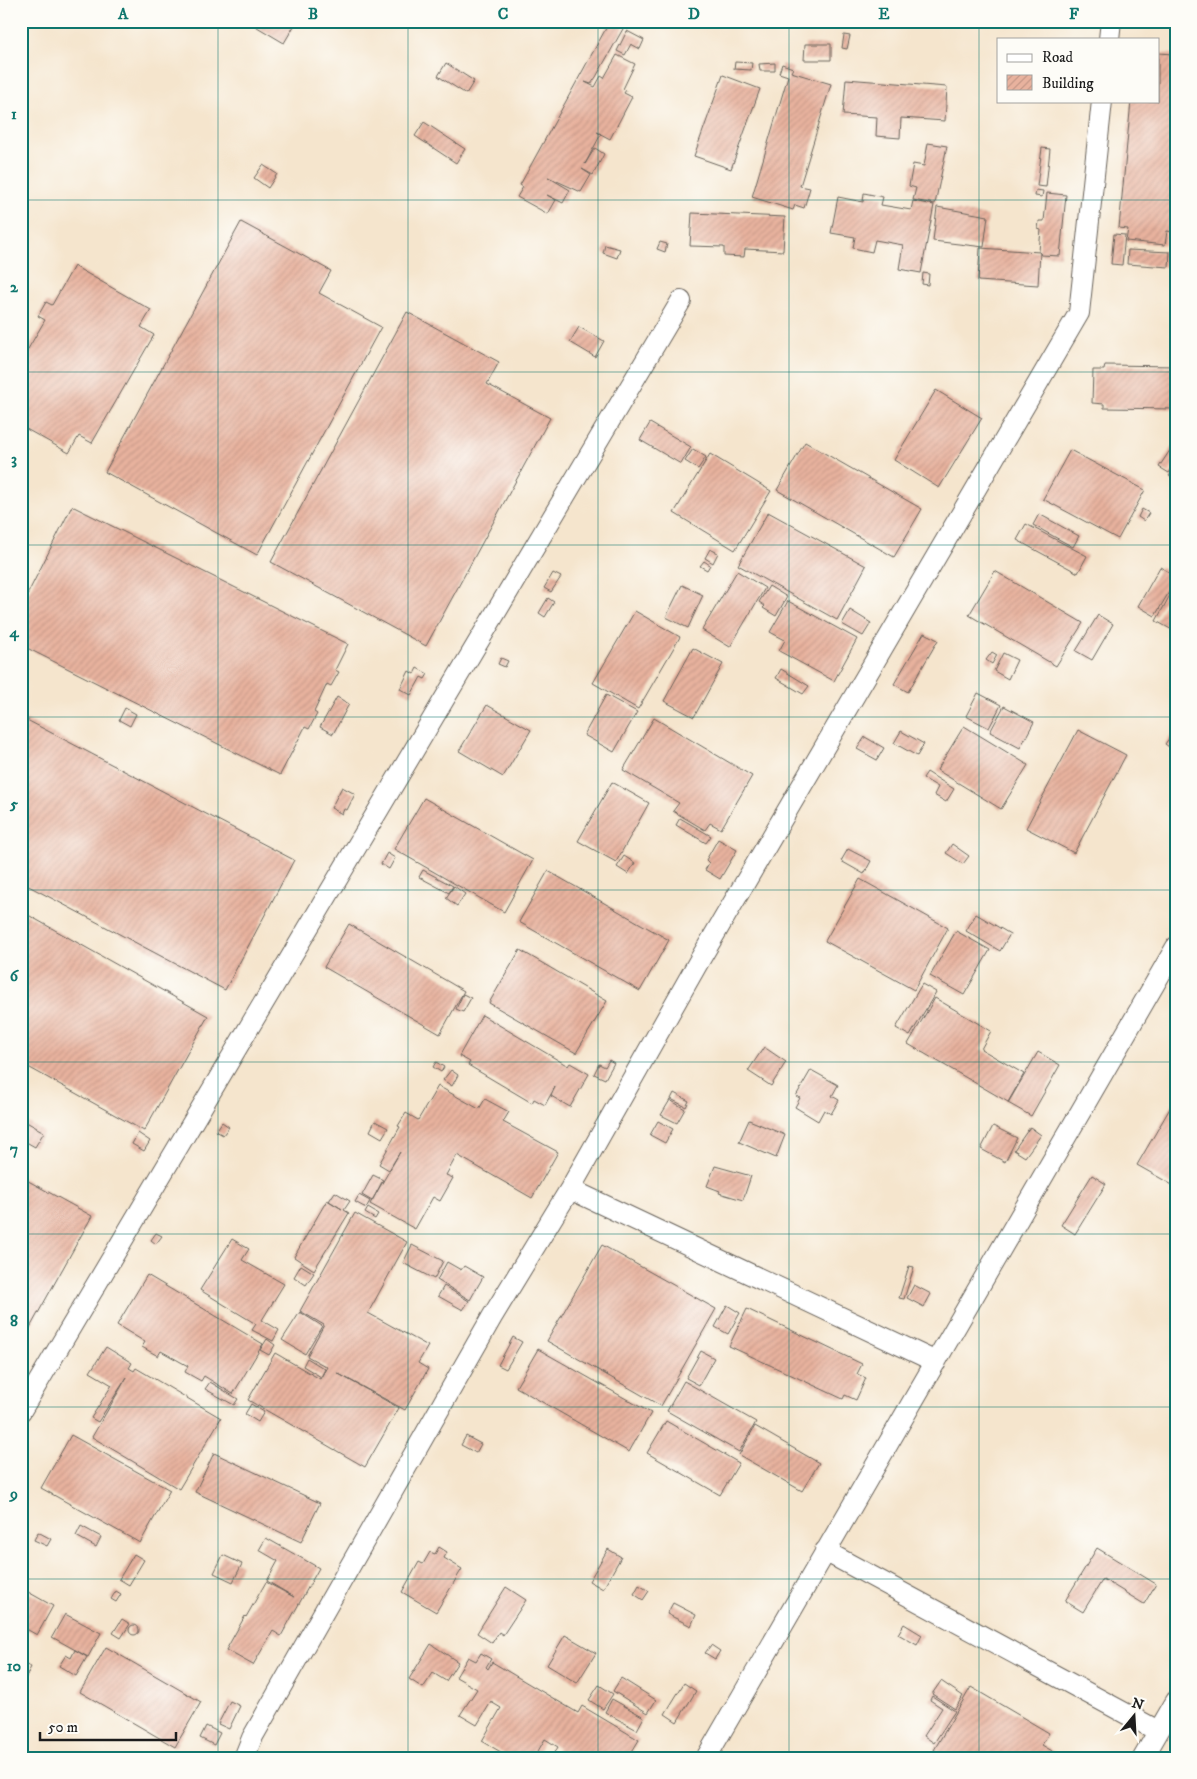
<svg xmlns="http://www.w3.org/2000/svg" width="1197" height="1779" font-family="'IM FELL DW Pica',serif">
<defs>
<pattern id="building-hatch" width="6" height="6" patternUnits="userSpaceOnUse" patternTransform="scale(1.25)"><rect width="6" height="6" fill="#e8b29e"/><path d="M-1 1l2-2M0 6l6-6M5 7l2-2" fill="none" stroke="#c69888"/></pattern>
</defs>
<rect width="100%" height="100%" fill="#fdfcf7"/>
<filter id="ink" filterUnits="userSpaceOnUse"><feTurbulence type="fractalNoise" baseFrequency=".02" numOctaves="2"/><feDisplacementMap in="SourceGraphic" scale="10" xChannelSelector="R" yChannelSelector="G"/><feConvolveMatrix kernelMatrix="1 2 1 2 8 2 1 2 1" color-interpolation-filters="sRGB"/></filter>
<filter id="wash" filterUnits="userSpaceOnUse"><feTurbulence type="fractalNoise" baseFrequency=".0096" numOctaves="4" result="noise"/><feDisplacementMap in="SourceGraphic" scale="20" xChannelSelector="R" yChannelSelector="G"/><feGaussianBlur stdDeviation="1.12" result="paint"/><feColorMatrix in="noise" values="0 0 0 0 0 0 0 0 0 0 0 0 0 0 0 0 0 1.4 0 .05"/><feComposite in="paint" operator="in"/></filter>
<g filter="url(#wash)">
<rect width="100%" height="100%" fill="#f5e5cd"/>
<g id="blocks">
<path fill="url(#building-hatch)" d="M247,21H297L284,43Z
M610,21L624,27L596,77L591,84L585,82L595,87L601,76L604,78L617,55L635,64L623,89L626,90L624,93L632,97L610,139L597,132L601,134L585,164L595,148L604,154L593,175L582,169L591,175L581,192L548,177L570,190L563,203L547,195L556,200L548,214L517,197L523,187L520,185Z
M627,31L644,40L640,49L631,44L625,55L617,51Z
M844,35L850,36L847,49L842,48Z
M805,44H831V60H804Z
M1158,53L1173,54V64L1176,68V216L1174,232L1167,231L1165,245L1126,241L1128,229L1119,228L1131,101H1158Z
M735,62L752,63L751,70L734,69Z
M446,63L474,81L466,94L438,76Z
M775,63V71H760L759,64Z
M782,64L793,68L791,72L831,84L800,186L810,188L804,208L795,205L793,210L752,197L788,76L779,73Z
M723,75L760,89L731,169L694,156Z
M846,79L947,87L945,121L901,118L900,138L876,136L877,117L843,115Z
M424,122L465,149L456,163L415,136Z
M928,143L947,146L935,204L913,200L916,188L909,186L913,164L924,166Z
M1042,148L1050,149L1046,187L1037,186Z
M263,165L277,174L268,188L254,178Z
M1036,190L1043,191L1042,197L1035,196Z
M864,193L883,197L881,205L911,210L913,201L934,205L921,273L899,269L903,245L875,240L872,252L853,248L855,237L831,233L838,197L863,202Z
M1047,193L1066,195L1060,256L1041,255L1039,251L1041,230L1038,229L1039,221H1044Z
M937,207L988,216L984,247L933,241Z
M692,213L785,217L783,251L745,249L744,257L724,256V247L690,246Z
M241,222L331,271L319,293L381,327L257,555L105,472Z
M1114,234L1125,235L1122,265L1111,264Z
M660,242L667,244L665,252L657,249Z
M605,245L620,249L617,258L603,253Z
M980,248L1040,252L1038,285L978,281Z
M1128,250L1170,252L1169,267L1127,264Z
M74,266L151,310L141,327L154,335L92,443L79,436L69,453L21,426V361L45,320L38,316L46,302L52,305Z
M923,273L929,274L928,285L922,284Z
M407,312L499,362L487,384L550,418L426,646L271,562Z
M579,327L604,341L595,357L570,342Z
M1105,365L1176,366V409L1104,408V404L1092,403L1093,370H1104Z
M936,390L982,418L939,488L894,460Z
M650,423L691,447L681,464L640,440Z
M1176,441V463L1169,473L1159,467Z
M805,442L922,509L894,557L777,490Z
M693,449L706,457L698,469L685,461Z
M1070,450L1145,490L1118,539L1043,499Z
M710,454L771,491L735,550L674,513Z
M1176,466V480L1169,476Z
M72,506L348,644L335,670L339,672L331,686L327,684L314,712L317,714L309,729L305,727L280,775L21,645V607Z
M1142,509L1149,513L1144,521L1138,517Z
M768,512L866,566L837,620L738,565Z
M1039,514L1079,536L1073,547L1033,525Z
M1026,524L1087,556L1078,573L1017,540Z
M710,549L718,553L713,563L705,558Z
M704,561L710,565L707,570L700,566Z
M1160,567L1176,576V580L1155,616L1138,606Z
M737,571L765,588L730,647L702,630Z
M995,571L1083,623L1056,666L969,615Z
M553,573L561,577L551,592L544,588Z
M1176,584V632L1156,621Z
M682,585L703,595L688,628L666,617Z
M769,586L787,597L776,616L763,608L765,606L759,602Z
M548,598L554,602L545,617L539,613Z
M788,601L857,639L834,681L779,651L785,640L770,632Z
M850,610L871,623L863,636L842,624Z
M635,611L680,637L638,709L593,683Z
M1098,615L1113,624L1092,660L1076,651Z
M924,633L938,640L908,692L894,684Z
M693,648L723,664L694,717L664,701Z
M992,652L997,655L992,664L986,660Z
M1003,653L1017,660L1008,679L994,671Z
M501,658L508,661L505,667L498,664Z
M417,668L428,674L425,679L421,677L411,695L400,689L409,671L414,674Z
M781,669L809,686L803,694L776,678Z
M978,693L1001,705L989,728L966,716Z
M606,695L637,712L614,752L584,735Z
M337,697L349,704L333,734L320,727Z
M487,705L531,730L503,777L459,751Z
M1004,706L1034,722L1020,748L990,732Z
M125,708L136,714L130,726L119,720Z
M654,718L752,776L721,829L710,823L705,830L673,811L679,803L623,770Z
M25,719L294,860L225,990L21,882V727Z
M964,726L1028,765L1001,809L937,770Z
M1176,729V752L1165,744Z
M1078,730L1126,755L1074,853L1026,828Z
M901,731L924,744L917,756L894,743Z
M865,737L884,748L877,760L857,749Z
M927,772L954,789L946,802L934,795L938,787L923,778Z
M612,782L649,803L616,862L578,841Z
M342,787L355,794L347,810L344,809L342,814L331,808Z
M424,798L533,860L504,912L394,849Z
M680,818L711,836L706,843L676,825Z
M718,839L737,850L720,879L705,870L709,863L706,860Z
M952,844L969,856L963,864L946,853Z
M848,849L871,861L864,874L841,861Z
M387,853L395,858L389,869L381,864Z
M624,856L635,863L628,874L617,867Z
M423,870L453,886L449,893L419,877Z
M548,871L669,940L640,991L519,922Z
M860,879L948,928L914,990L825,941Z
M454,886L465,894L457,906L446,898Z
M21,911L208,1016L144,1131L21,1063Z
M976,914L1010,934L1000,951L966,931Z
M349,924L464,991L440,1034L324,967Z
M956,931L990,950L964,995L930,976Z
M520,950L607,1001L576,1053L489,1003Z
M922,984L936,992L910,1036L896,1028Z
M463,994L471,998L463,1012L456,1009Z
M935,998L991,1031L981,1049L1024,1074L1008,1102L908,1044Z
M482,1015L568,1066L570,1063L589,1074L570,1107L551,1096L555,1087L545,1105L534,1099L532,1103L468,1065L470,1062L459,1056Z
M764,1047L786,1062L771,1086L748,1071Z
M1038,1052L1060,1065L1031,1116L1008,1103Z
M609,1060L614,1063L605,1079L594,1074L599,1064L605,1067Z
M436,1062L444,1067L441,1072L433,1067Z
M451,1070L458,1075L452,1086L443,1080Z
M811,1070L838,1085L832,1096L839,1100L831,1114L824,1110L818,1121L795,1107L800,1098L796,1096Z
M438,1086L479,1109L485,1099L509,1112L503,1122L558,1152L532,1198L457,1155L446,1175L453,1178L440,1201L433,1197L415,1229L370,1204L400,1152L389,1170L379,1164L400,1127L398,1126L406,1113L418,1120Z
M674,1093L689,1101L686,1107L671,1099Z
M1176,1098V1187L1137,1165Z
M670,1100L685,1109L677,1123L661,1115Z
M21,1119L44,1132L35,1147L21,1139Z
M749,1120L785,1135L776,1158L739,1142Z
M375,1121L388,1128L382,1138L370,1131Z
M658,1121L673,1129L665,1143L650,1135Z
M222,1122L229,1127L223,1135L216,1131Z
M993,1126L1017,1138L1005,1162L981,1149Z
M1030,1127L1041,1135L1025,1157L1014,1150Z
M138,1133L150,1141L144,1151L132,1144Z
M715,1166L751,1176L743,1200L719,1193L720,1191L707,1186Z
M373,1175L383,1180L372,1201L362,1195Z
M1092,1175L1106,1184L1075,1234L1061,1225Z
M21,1177L92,1216L27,1333L21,1330Z
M335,1192L350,1201L344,1210L349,1213L314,1270L294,1257L327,1200L342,1209L329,1201Z
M359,1195L370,1201L366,1208L355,1202Z
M368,1208L378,1214L375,1219L365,1213Z
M355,1213L407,1242L368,1313L428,1346L418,1363L428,1369L405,1410L337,1373L399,1408L365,1467L248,1400L275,1353L320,1379L327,1367L307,1356L324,1325L300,1311Z
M156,1233L162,1236L156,1244L151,1240Z
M232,1239L249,1249L242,1260L284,1284L262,1320L279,1330L273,1341L252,1330L256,1324L200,1290Z
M412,1245L443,1261L434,1279L403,1263Z
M602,1245L716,1309L661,1406L547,1341Z
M447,1262L461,1270L464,1266L483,1277L470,1300L437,1280Z
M301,1265L314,1273L306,1285L294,1277Z
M909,1266L914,1267L904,1299L899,1298Z
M147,1275L263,1344L233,1394L204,1376L201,1381L185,1372L188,1366L161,1351L158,1356L142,1347L145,1342L117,1325Z
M914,1285L931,1294L924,1307L907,1298Z
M444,1286L469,1301L463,1310L438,1296Z
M727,1305L740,1313L728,1334L715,1327Z
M747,1309L862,1364L857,1374L866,1378L856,1400L845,1395L843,1399L729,1346Z
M300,1312L322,1326L305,1354L282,1340Z
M513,1337L522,1342L506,1369L498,1365Z
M267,1339L275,1345L269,1355L260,1350Z
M106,1347L132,1363L129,1368L134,1371L136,1368L221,1418L179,1489L92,1437L127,1377L98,1422L91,1418L112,1385L90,1372Z
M538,1349L651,1413L629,1452L516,1387Z
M701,1351L714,1358L699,1385L686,1378Z
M307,1358L325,1369L321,1377L303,1366Z
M684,1381L756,1422L739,1452L667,1411Z
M210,1382L238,1399L234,1405L205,1389Z
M251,1404L264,1412L258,1422L245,1414Z
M666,1421L739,1463L720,1495L647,1453Z
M755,1426L819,1463L802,1491L739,1455Z
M71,1435L170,1490L140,1543L41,1488Z
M466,1436L481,1444L476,1453L461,1445Z
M214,1453L320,1503L301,1542L195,1492Z
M81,1526L101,1537L96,1547L76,1536Z
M38,1532L51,1539L47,1546L34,1540Z
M266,1538L319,1568L281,1636L273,1631L253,1665L226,1650L245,1616L246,1617L266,1582L294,1597L267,1581L278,1561L259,1550Z
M439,1547L447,1552L444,1558L462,1569L436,1612L402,1592L419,1562L423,1564L430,1552L435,1554Z
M1097,1548L1156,1584L1144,1604L1103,1579L1083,1612L1065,1601Z
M608,1549L621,1557L603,1589L589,1581Z
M134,1554L144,1560L129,1585L119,1579Z
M223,1555L242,1564L233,1582L214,1573Z
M639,1585L649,1591L643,1600L634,1594Z
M506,1587L526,1600L503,1635L499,1632L492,1643L477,1633Z
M21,1588L53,1606L37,1635L21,1626Z
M116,1591L121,1594L116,1602L111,1599Z
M673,1603L696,1615L691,1626L667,1614Z
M65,1614L101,1633L88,1657L52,1637Z
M122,1619L130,1624L121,1638L113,1633Z
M904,1624L922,1635L917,1645L898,1634Z
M129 1630a5 5 0 1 1 10 0a5 5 0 1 1-10 0Z
M565,1635L596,1653L577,1683L547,1665Z
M431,1644L458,1662L446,1681L433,1673L423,1688L409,1679Z
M711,1645L720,1651L715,1659L705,1653Z
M106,1647L201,1702L175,1747L80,1692Z
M75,1650L87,1657L76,1676L59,1666L66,1655L71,1658Z
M481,1653L491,1659L486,1667L488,1669L492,1662L578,1713L582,1706L639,1740L628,1758H560L554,1754L558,1747L545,1739L534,1758H511L482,1741L501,1708L491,1702L477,1725L460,1715L477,1689L456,1677L468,1657L476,1661Z
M21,1663L31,1667L25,1679L21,1678Z
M621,1678L656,1700L648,1713L613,1691Z
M941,1681L963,1696L955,1709L932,1694Z
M684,1683L696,1691L677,1722L665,1714Z
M599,1685L613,1694L603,1709L589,1700Z
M971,1687L1049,1733L1042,1745L1064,1758H947L934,1750Z
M932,1696L955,1711L934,1743L924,1736L942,1708L930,1700Z
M612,1699L644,1717L637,1730L605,1712Z
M230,1701L240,1706L229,1729L218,1724Z
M206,1726L220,1733L214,1745L200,1738Z"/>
</g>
</g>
<g filter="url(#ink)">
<use href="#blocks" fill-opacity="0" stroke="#68625a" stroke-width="1"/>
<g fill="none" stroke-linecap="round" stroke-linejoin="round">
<g stroke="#68625a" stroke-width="22">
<path id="minor" d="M1109,39L1111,21
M570,1189L936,1362
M21,1411L681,301
M825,1551L1158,1731
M244,1758L252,1738L492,1317L570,1189L699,961L1079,313L1102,101
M706,1758L1176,947
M1143,1758L1176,1701"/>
</g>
<use href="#minor" stroke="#fff" stroke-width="20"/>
</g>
</g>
<path fill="none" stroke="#0f766e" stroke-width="1" stroke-opacity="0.55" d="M218,21V1758M408,21V1758M598,21V1758M789,21V1758M979,21V1758M21,200H1176M21,372H1176M21,545H1176M21,717H1176M21,890H1176M21,1062H1176M21,1234H1176M21,1407H1176M21,1579H1176"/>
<rect width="1197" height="1779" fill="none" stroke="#fdfcf7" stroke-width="55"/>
<rect x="997" y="38" width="162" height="65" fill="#fdfcf7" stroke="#a3a29f"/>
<rect x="1007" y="54" width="25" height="8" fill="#ffffff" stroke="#a3a29f"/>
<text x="1042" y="62" font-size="15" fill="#1c1c1c">Road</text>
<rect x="1007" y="75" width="25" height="15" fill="url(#building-hatch)" stroke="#a3a29f"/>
<text x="1042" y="88" font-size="15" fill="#1c1c1c">Building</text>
<g transform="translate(1134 1716) rotate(18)" stroke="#fdfcf7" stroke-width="4" paint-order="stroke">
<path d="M0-4L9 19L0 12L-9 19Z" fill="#1c1c1c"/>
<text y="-8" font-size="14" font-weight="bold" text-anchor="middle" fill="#1c1c1c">N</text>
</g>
<path d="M40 1732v8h136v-8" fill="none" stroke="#1c1c1c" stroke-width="2.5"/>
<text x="48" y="1732" font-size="15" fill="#1c1c1c" stroke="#fdfcf7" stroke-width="4" paint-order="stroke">50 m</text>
<rect x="28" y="28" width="1142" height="1724" fill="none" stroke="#0f766e" stroke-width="2"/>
<g font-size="16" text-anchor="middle" font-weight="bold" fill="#0f766e">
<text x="123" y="19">A</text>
<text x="313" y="19">B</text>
<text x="503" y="19">C</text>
<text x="694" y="19">D</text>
<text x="884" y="19">E</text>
<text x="1074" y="19">F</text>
<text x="14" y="119">1</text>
<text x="14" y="292">2</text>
<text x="14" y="464">3</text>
<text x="14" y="637">4</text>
<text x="14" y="809">5</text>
<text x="14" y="981">6</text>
<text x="14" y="1154">7</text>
<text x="14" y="1326">8</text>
<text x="14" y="1499">9</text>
<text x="14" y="1671">10</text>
</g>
</svg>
